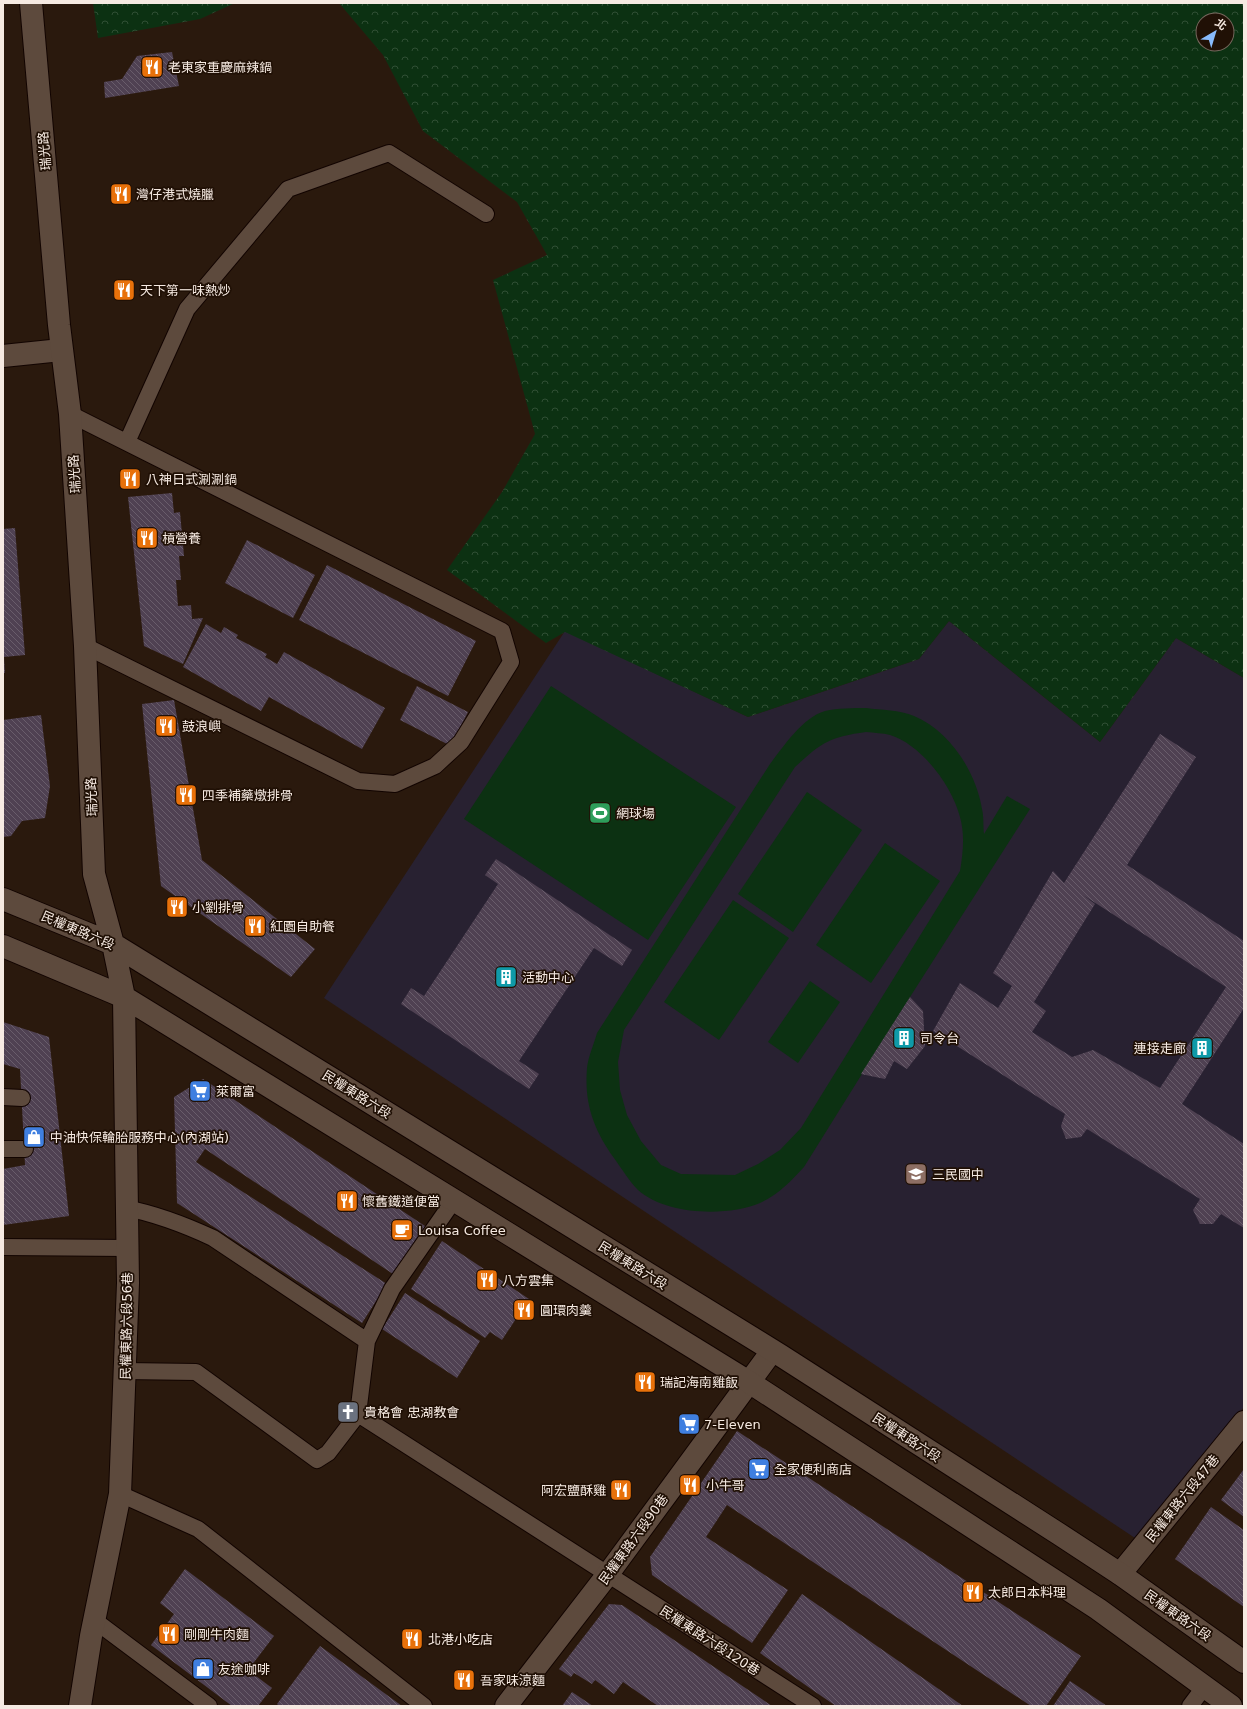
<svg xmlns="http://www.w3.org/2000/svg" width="1247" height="1709" font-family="'DejaVu Sans','Noto Sans TC',sans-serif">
<defs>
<pattern id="forest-crowns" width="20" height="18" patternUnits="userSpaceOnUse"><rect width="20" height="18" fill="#0c3112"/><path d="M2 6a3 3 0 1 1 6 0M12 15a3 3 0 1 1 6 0" fill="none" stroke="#304f34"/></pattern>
<pattern id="building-back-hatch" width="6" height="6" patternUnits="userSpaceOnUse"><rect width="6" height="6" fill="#4f4152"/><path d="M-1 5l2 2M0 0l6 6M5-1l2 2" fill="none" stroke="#695d6b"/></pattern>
</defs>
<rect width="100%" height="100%" fill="#2a190d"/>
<path fill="#282131" d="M949,621L1100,742L1176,638L1244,678V1407L1138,1540L324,998L565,631L748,717L919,659Z"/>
<path fill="url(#forest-crowns)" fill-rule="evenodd" d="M93,3H235L200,19L98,38Z
M339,3H1244V678L1176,638L1100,742L949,621L919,659L748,717L565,632L546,643L447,570L502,492L535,434L493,280L547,255L517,202L423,131L383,55ZM1203,20H1227V44H1203Z"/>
<path fill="#0c3112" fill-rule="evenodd" d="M551,686L736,807L648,940L464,819Z
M866,708C881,710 900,710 914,716C950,731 976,772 982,809C984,817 983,826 984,834L1007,796L1030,809L910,997L804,1167C791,1181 778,1195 760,1203C727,1217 666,1215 638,1190C629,1181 622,1169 614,1158C594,1130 584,1104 587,1068C588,1057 594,1044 597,1033L770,764C783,747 803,717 825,711C838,708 853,708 866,708ZM866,732C874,733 883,733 890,735C922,745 952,786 960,817C965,835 963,853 960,871L801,1128L780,1150L758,1164L735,1175L681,1174L661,1165L641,1141L627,1115L620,1090L618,1062L624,1030L795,767C821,743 829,737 866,732Z
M807,792L862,830L793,932L738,894Z
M885,843L940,881L871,983L816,945Z
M733,900L789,938L719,1040L664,1002Z
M810,981L840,1002L798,1063L768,1042Z"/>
<path fill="url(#building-back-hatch)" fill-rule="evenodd" d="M172,52L179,86L105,98L104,82L122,79L137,56Z
M172,493L174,513L180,512L184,556H179L181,580H176L178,606L191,605L192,619L203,618L183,664L144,646L128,497Z
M15,528L25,655L4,657L5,673H3V529Z
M247,540L315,575L293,618L225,583Z
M327,565L476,641L448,696L299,620Z
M206,624L221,633L224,627L238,635L236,638L267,654L265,657L277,664L284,652L385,708L362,749L269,697L261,711L183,667Z
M417,686L468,712L451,746L400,720Z
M174,700L202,860L315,949L291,977L161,886L142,704Z
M41,715L50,786L45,818L22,821L11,836L3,837V720Z
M1160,734L1196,757L1127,865L1244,941V1008L1182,1104L1244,1144V1228L1221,1214L1213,1224H1200L1193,1210L1200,1199L1087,1129L1081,1137L1066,1139L1061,1126L1065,1114L933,1031L960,983L998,1008L1012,986L993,973L1053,871L1064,883ZM1083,895L1226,987L1160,1088L1093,1050L1072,1057L1032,1032L1046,1011L1034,1002L1095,904Z
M496,859L632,950L622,966L594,948L519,1061L539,1074L529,1089L401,1004L411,988L424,996L498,884L485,875Z
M910,997L923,1011L925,1046L907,1069L894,1061L885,1079L861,1074Z
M3,1022L49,1037L69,1216L3,1225V1169L25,1165L20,1069L3,1064Z
M203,1079L428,1228L396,1276L205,1149L196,1162L387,1284L362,1323L177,1203L174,1097Z
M442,1241L529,1299L502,1340L490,1332L485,1338L411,1289Z
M405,1293L480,1341L457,1378L382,1329Z
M737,1431L1081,1656L1046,1706H1031L727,1505L706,1537L788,1590L752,1643L652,1575L650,1557Z
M1244,1469V1517L1221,1500Z
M1211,1507L1244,1530V1607L1175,1559Z
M185,1569L274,1636L248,1670L272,1688L258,1706H232L151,1645L174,1614L160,1603Z
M802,1594L910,1669L963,1706H836L814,1691L760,1653Z
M609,1604L622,1605L772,1706H658L623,1682L614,1694L595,1680L592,1684L574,1673L571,1677L559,1669Z
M320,1646L402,1706H279L277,1704Z
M1070,1681L1107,1706H1053Z
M572,1692L593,1706H562Z"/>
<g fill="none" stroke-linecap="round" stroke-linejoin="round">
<g stroke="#120400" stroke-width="18">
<path id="lane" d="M70,414L502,631L511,662L461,742L435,766L395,784L358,781L85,646
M127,442L187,309L288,189L389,153L486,214
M3,1097L22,1098
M3,1149H25
M126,1208C156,1214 185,1225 213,1238L367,1341L358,1414L813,1706
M3,1247L127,1248
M367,1341L392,1289L454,1200
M125,1371L196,1372L317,1460L328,1453L358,1414
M120,1494L198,1529L424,1706
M94,1620L209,1706
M1190,1706L1205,1686"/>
</g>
<g stroke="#120400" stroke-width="24">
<path id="street" d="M3,356L61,350
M1120,1574L1244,1422
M506,1706L608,1574L772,1351"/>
</g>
<g stroke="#120400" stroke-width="24">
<path id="secondary" d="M31,3L59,325L70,414L85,646L94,874L113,944L124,997L128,1283L120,1494L91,1636L80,1706
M3,899L113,944L780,1355L1059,1534L1120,1574L1244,1662
M3,946L124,997L749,1382L1098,1609L1231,1706"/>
</g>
<use href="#lane" stroke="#5d4a3d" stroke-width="16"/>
<use href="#street" stroke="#5d4a3d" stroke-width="22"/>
<use href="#secondary" stroke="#5d4a3d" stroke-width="22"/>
</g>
<defs>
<g id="restaurant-square" transform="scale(1.15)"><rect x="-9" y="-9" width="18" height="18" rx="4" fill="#e8710a" stroke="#201005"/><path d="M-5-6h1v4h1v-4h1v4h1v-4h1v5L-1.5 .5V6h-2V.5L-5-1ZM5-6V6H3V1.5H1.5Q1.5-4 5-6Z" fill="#fff"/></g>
<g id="stadium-square" transform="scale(1.15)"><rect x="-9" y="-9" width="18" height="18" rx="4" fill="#2e9e5b" stroke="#201005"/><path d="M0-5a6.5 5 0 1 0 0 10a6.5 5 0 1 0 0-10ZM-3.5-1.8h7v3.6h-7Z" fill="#fff"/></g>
<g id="building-square" transform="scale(1.15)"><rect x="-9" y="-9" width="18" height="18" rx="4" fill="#0f9aa8" stroke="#201005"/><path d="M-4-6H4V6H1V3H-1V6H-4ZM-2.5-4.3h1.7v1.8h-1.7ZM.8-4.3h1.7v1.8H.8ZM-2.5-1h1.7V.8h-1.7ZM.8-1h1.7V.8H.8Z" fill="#fff"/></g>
<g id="supermarket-square" transform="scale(1.15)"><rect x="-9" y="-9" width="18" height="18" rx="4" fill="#3f7fe0" stroke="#201005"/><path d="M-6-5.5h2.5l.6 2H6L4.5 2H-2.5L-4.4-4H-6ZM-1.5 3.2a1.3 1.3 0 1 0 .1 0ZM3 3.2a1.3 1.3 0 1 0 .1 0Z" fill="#fff"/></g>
<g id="shop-square" transform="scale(1.15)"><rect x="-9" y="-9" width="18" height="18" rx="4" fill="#3f7fe0" stroke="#201005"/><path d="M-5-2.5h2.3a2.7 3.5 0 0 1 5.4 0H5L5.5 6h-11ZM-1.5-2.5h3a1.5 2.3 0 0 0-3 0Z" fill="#fff"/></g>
<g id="school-square" transform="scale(1.15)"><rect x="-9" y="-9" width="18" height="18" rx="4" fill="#8d6e63" stroke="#201005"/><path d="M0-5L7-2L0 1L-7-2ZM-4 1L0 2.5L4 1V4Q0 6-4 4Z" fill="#fff"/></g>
<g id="cafe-square" transform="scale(1.15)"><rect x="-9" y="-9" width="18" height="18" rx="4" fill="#e8710a" stroke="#201005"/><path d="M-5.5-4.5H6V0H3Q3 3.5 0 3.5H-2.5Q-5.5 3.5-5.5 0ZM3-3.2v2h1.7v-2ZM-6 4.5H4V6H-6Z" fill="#fff"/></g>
<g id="church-square" transform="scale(1.15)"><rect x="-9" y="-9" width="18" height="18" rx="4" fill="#6b7280" stroke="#201005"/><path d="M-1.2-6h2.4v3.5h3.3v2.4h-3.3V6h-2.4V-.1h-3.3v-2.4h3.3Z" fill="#fff"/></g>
</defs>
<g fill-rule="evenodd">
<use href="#restaurant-square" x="152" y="67"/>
<use href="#restaurant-square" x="121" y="194"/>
<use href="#restaurant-square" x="124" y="290"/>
<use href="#restaurant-square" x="130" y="479"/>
<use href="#restaurant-square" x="147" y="538"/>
<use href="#restaurant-square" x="166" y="726"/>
<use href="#restaurant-square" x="186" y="795"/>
<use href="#stadium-square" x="600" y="813"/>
<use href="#restaurant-square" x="177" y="907"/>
<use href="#restaurant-square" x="255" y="926"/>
<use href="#building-square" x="506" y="977"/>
<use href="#building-square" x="904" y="1038"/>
<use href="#building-square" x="1202" y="1048"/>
<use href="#supermarket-square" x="200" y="1091"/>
<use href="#shop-square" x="34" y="1137"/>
<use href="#school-square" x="916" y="1174"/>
<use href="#restaurant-square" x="347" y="1201"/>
<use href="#cafe-square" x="402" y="1230"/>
<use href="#restaurant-square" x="487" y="1280"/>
<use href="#restaurant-square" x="524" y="1310"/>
<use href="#restaurant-square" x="645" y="1382"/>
<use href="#church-square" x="348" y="1412"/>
<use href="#supermarket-square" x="689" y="1424"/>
<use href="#supermarket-square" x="759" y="1469"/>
<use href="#restaurant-square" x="690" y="1485"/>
<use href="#restaurant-square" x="621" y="1490"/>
<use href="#restaurant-square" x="973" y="1592"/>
<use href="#restaurant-square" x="169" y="1634"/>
<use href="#restaurant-square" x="412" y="1639"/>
<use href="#shop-square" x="203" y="1669"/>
<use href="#restaurant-square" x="464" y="1680"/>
</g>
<g text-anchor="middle" stroke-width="3.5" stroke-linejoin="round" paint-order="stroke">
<g font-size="13" fill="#f6eae2" stroke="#201005" text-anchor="start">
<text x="168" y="72">老東家重慶麻辣鍋</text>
<text x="136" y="199">灣仔港式燒臘</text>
<text x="140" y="295">天下第一味熱炒</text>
<text x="146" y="484">八神日式涮涮鍋</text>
<text x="162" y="543">槓營養</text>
<text x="182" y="731">鼓浪嶼</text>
<text x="202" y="800">四季補藥燉排骨</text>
<text x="616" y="818">網球場</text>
<text x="192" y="912">小劉排骨</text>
<text x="270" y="931">紅園自助餐</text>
<text x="522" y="982">活動中心</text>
<text x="920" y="1043">司令台</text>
<text x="1186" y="1053" text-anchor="end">連接走廊</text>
<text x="216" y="1096">萊爾富</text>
<text x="50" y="1142">中油快保輪胎服務中心(內湖站)</text>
<text x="932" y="1179">三民國中</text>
<text x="362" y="1206">懷舊鐵道便當</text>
<text x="418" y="1235">Louisa Coffee</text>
<text x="502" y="1285">八方雲集</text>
<text x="540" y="1315">圓環肉羹</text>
<text x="660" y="1387">瑞記海南雞飯</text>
<text x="364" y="1417">貴格會 忠湖教會</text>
<text x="704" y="1429">7-Eleven</text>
<text x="774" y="1474">全家便利商店</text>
<text x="706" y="1490">小牛哥</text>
<text x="606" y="1495" text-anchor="end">阿宏鹽酥雞</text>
<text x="988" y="1597">太郎日本料理</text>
<text x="184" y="1639">剛剛牛肉麵</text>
<text x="428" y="1644">北港小吃店</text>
<text x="218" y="1674">友途咖啡</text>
<text x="480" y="1685">吾家味涼麵</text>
</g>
<g font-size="13" fill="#f6eae2" stroke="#201005">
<text transform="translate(44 151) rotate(-95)" y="5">瑞光路</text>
<text transform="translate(74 474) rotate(-94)" y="5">瑞光路</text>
<text transform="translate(91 797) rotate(-92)" y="5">瑞光路</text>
<text transform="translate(78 930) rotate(23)" y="5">民權東路六段</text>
<text transform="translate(357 1094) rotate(32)" y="5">民權東路六段</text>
<text transform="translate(633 1265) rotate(32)" y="5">民權東路六段</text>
<text transform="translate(126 1326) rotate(-89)" y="5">民權東路六段56巷</text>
<text transform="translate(907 1437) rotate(33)" y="5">民權東路六段</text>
<text transform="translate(1182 1498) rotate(-51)" y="5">民權東路六段47巷</text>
<text transform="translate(633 1539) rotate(-54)" y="5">民權東路六段90巷</text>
<text transform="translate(1178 1615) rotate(35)" y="5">民權東路六段</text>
<text transform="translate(710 1640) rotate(33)" y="5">民權東路六段120巷</text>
</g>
</g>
<rect width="1247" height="1709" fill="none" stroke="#f6eae2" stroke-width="8"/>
<g transform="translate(1215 32) rotate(38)"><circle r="19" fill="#201005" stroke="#76675d"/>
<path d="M0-3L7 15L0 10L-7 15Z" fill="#88bbfc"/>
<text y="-6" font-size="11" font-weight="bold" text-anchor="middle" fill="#f6eae2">北</text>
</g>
</svg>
